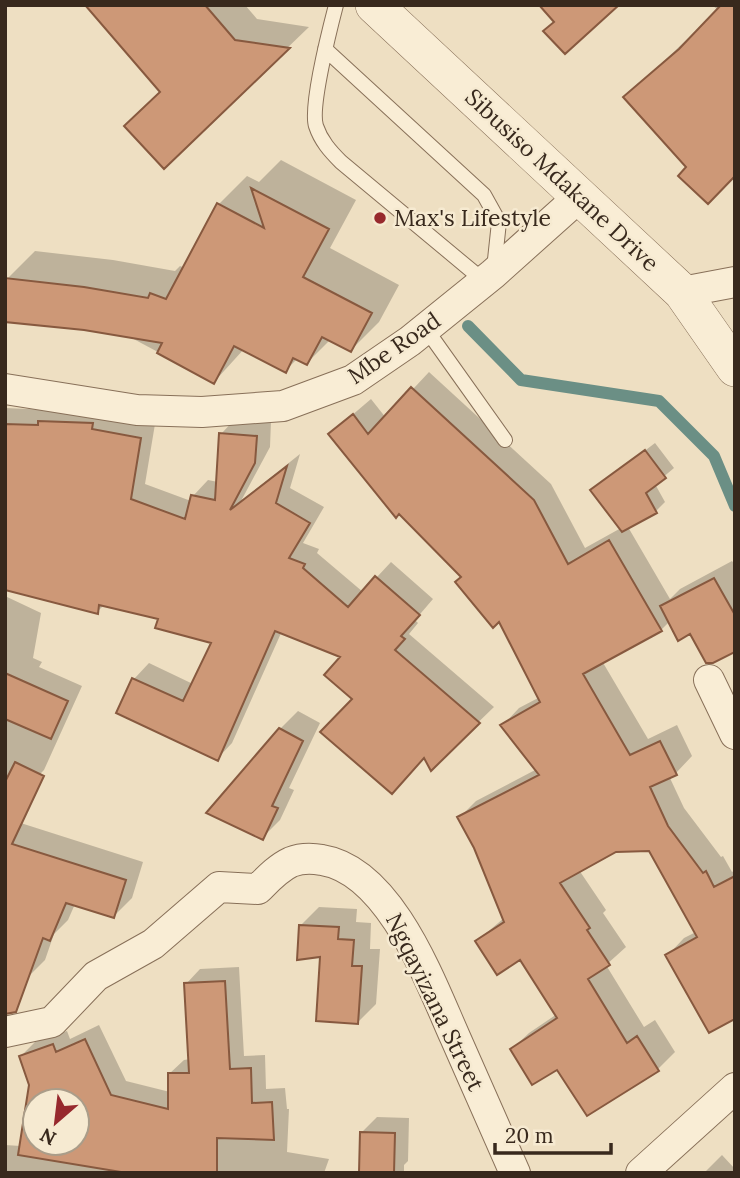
<svg xmlns="http://www.w3.org/2000/svg" width="740" height="1178" font-family="Lora,serif">
<rect width="100%" height="100%" fill="#eedfc2"/>
<path fill="#0003" fill-rule="evenodd" d="M88,5H245L257,19L309,27L164,167L162,91Z
M712,5H735V178L689,167L626,97L718,10Z
M281,160L356,200L330,248L399,285L379,322L351,350L331,339L307,363L298,358L285,371L244,349L214,382L128,336L7,279L35,251L113,260L175,271L180,266L185,268L219,204L247,176L259,182Z
M429,372L551,484L585,548L621,528L592,491L655,443L674,468L655,484L665,502L656,511L628,527L670,599L680,589L732,561L735,565V650L670,621L661,630L602,661L648,739L677,725L692,756L676,773L669,776L684,808L721,857L723,856L732,872L735,870V1017L668,955L684,938L696,932L650,850H616L579,870L606,910L603,913L626,947L606,965L644,1027L655,1020L675,1052L658,1069L587,1113L558,1067L512,1049L529,1033L557,1014L520,957L477,941L504,918L475,847L459,818L476,801L537,769L503,725L519,708L540,697L499,620L463,577L330,434L371,399L386,418Z
M5,408L51,410L155,424L145,484L191,501L193,496L208,480L218,482L221,434L236,418L271,421L270,447L241,501L300,454L290,488L324,507L303,543L319,549L317,553L363,592L391,562L433,599L415,620L418,623L409,634L494,707L431,768L425,757L354,699L343,656L282,631L232,743L217,759L118,712L134,679L149,663L193,684L214,642L161,617L104,605L97,612L5,588Z
M5,596L41,613L33,658L42,662L39,667L82,686L44,770L29,785L5,778Z
M298,711L320,723L289,788L294,790L280,820L262,838L280,729Z
M5,818L143,862L132,898L114,916L75,904L68,920L54,934L45,960L27,978Z
M319,907L357,909L356,922L371,923L370,949H380L376,1004L358,1022L321,955L301,925Z
M239,967L244,1056L265,1055L266,1089L285,1088L287,1109H289L287,1152L329,1159L324,1173H5V1145L21,1146L31,1084L21,1056L35,1042L67,1031L70,1039L99,1025L126,1081L170,1092L169,1074L184,1060L190,1059L186,984L200,969ZM35,1101H77V1143H35Z
M377,1117L409,1118L408,1161L404,1165V1173H357L361,1169L362,1132Z
M722,1155L735,1169V1173H704Z"/>
<g fill="none" stroke-linecap="round" stroke-linejoin="round">
<path stroke="#6b8f85" stroke-width="12" d="M468,326L521,380L659,401L714,456L735,506"/>
</g>
<path fill="#cd9877" stroke="#87593f" stroke-width="2" fill-rule="evenodd" d="M85,5H205L235,40L290,48L164,169L124,126L160,92Z
M539,5H619L565,54L543,31L554,22Z
M721,5H735V176L708,204L678,176L686,167L623,97L679,49Z
M251,188L329,229L303,277L372,313L351,352L322,337L307,365L293,358L286,373L234,346L214,384L157,353L162,343L84,330L5,322V278L84,287L148,298L150,293L166,299L217,203L264,228Z
M411,387L534,500L568,564L609,540L662,631L583,674L630,755L660,741L677,775L650,787L668,826L703,873L706,871L714,887L735,876V1019L709,1033L665,955L697,937L649,851L616,852L560,883L590,928L587,930L610,965L588,979L627,1043L637,1036L659,1071L587,1116L557,1070L532,1085L510,1049L557,1018L520,960L497,975L475,941L504,922L474,848L457,817L539,775L500,725L540,702L499,622L493,628L455,582L461,577L399,514L396,518L328,434L353,414L368,434Z
M38,421L93,423L92,429L141,438L131,499L185,519L191,495L215,500L219,433L257,436L255,463L230,510L287,466L276,503L310,523L289,558L305,564L303,568L348,607L375,576L420,615L401,636L405,639L395,650L480,723L431,771L424,758L392,794L320,732L352,699L324,675L340,657L275,631L218,761L116,713L132,678L183,701L211,643L155,628L158,619L99,605L98,614L5,590V424L38,425Z
M645,450L666,478L646,493L657,513L622,532L590,490Z
M714,578L735,615V652L713,663H706L690,634L678,641L660,606Z
M5,673L68,701L51,739L5,719Z
M279,728L303,741L272,806L278,808L263,840L206,813Z
M15,762L44,776L12,844L126,880L114,918L66,903L50,941L43,938L16,1012L5,1014V782Z
M299,925L339,927L338,939L354,940L352,966H362L358,1024L316,1021L320,957L297,960Z
M225,981L230,1069L251,1068L252,1103L272,1102L274,1140L217,1138V1173H127L18,1155L29,1085L19,1056L53,1044L56,1052L85,1039L111,1095L168,1109V1073H189L184,983ZM35,1101H77V1143H35Z
M360,1132L395,1133L394,1173H359Z"/>
<g fill="none" stroke-linecap="round" stroke-linejoin="round">
<g stroke="#887059" stroke-width="16">
<path id="service" d="M336,5C330,28 310,107 316,126C321,141 330,151 341,162L484,281
M325,49L484,195L499,222L494,269
M426,329L505,440"/>
</g>
<g stroke="#887059" stroke-width="32">
<path id="minor" d="M682,292L735,282
M5,389L137,410L202,412L283,406L353,380L410,341L493,274L579,197
M709,680L735,734
M5,1032L52,1022L96,976L153,944L219,887L258,889C268,879 278,868 291,862C301,858 312,858 322,860C390,871 430,981 455,1037C475,1082 495,1127 515,1173
M641,1173L735,1088"/>
</g>
<g stroke="#887059" stroke-width="38">
<path id="tertiary" d="M374,5L682,292L735,368"/>
</g>
<use href="#service" stroke="#f9edd5" stroke-width="14"/>
<use href="#minor" stroke="#f9edd5" stroke-width="30"/>
<use href="#tertiary" stroke="#f9edd5" stroke-width="37"/>
</g>
<circle fill="#97292d" stroke="#f6ead1" stroke-width="2.5" cx="380" cy="218" r="7"/>
<g text-anchor="middle" stroke-width="5" stroke-linejoin="round" paint-order="stroke">
<g font-size="23" fill="#38291d" stroke="#f6ead1">
<text transform="translate(562 180) rotate(43)" y="8">Sibusiso Mdakane Drive</text>
<text transform="translate(394 348) rotate(-35)" y="8">Mbe Road</text>
<text transform="translate(435 1002) rotate(64)" y="8">Ngqayizana Street</text>
</g>
<g font-size="23" fill="#38291d" stroke="#f6ead1" text-anchor="start">
<text x="394" y="226">Max's Lifestyle</text>
</g>
</g>
<rect width="740" height="1178" fill="none" stroke="#38291d" stroke-width="14"/>
<g transform="translate(56 1122) rotate(208)"><circle r="33" fill="#f6ead1" stroke="#aa9d89" stroke-width="2"/>
<path d="M0-5L12 26L0 18L-12 26Z" fill="#97292d"/>
<text y="-10" font-size="19" font-weight="bold" text-anchor="middle" fill="#38291d">N</text>
</g>
<path d="M495 1143v10h116v-10" fill="none" stroke="#38291d" stroke-width="3.5"/>
<text x="505" y="1143" font-size="21" fill="#38291d" stroke="#f6ead1" stroke-width="5" paint-order="stroke">20 m</text>
</svg>
